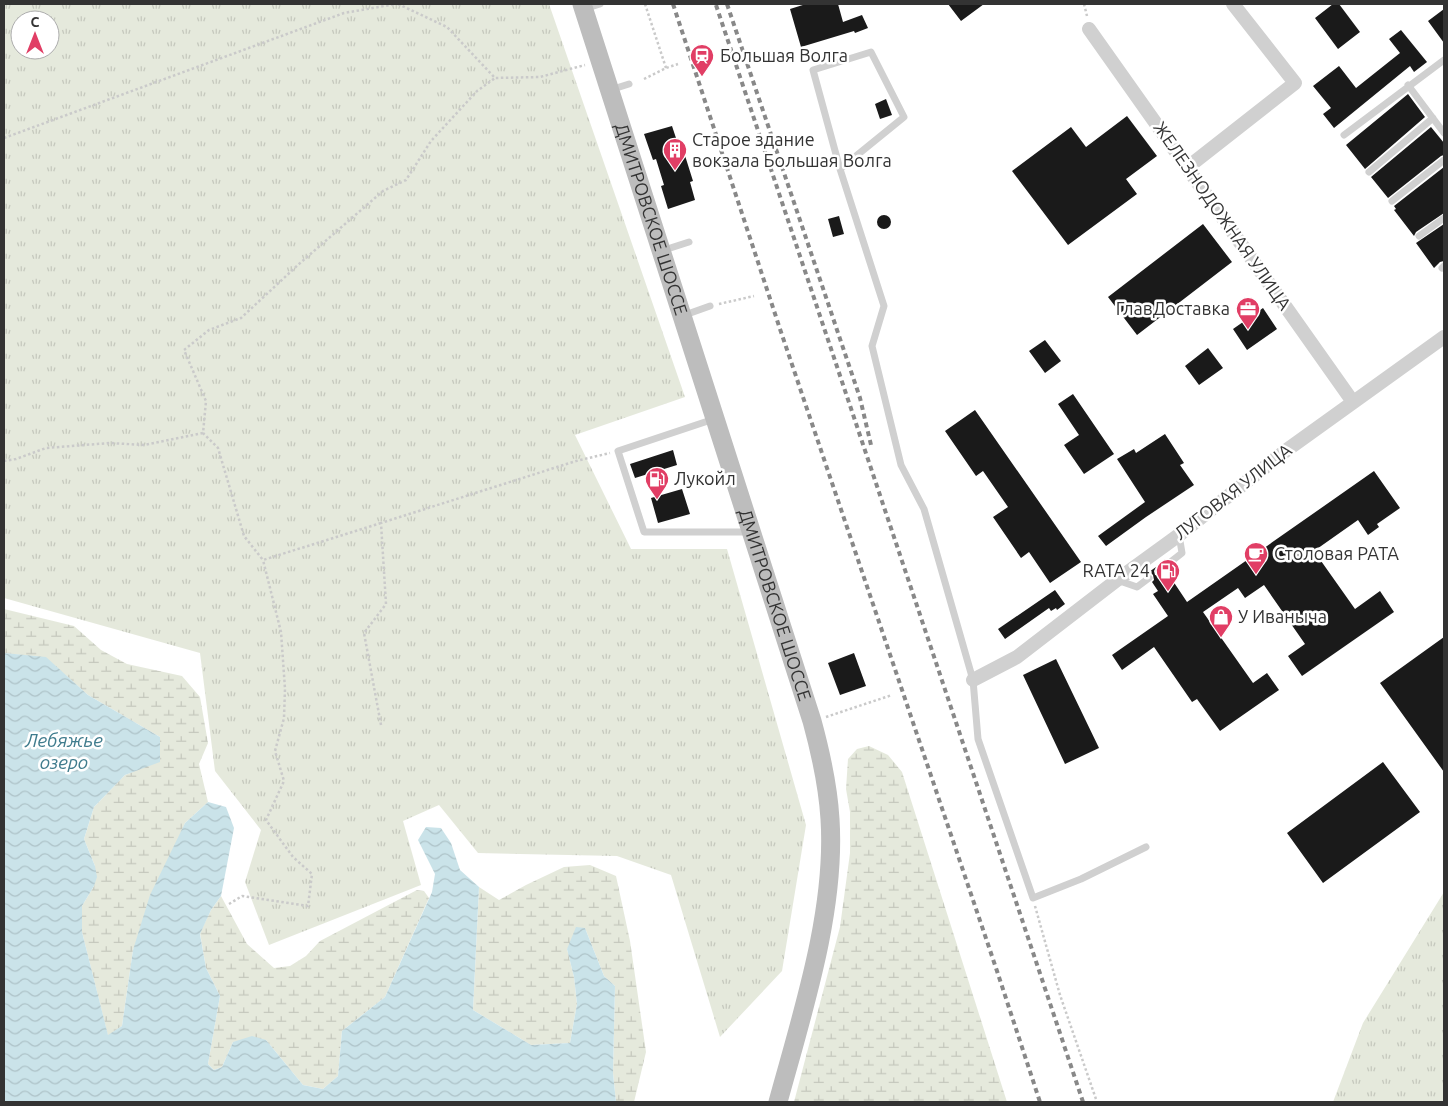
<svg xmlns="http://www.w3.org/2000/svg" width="1448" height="1106" font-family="Ubuntu,sans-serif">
<defs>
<pattern id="grass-tufts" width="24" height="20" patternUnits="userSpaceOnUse" patternTransform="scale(1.25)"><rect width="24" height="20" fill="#e5e9dc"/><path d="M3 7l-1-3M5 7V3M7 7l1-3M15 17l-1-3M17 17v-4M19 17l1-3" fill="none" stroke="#c5c8bd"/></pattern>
<pattern id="wetland-marsh" width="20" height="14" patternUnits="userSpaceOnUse" patternTransform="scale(1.25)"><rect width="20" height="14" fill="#e5e9dc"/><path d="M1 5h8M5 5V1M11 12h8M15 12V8" fill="none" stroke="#c5c8bd"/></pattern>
<pattern id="water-waves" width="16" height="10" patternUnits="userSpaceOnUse" patternTransform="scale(1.25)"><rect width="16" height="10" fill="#cae3e9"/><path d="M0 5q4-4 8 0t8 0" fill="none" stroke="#aec3c8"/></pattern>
</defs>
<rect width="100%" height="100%" fill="#fff"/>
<path fill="url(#grass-tufts)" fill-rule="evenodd" d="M4,4H549L685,397L575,435L631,549H727L806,825L782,971L720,1037L671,875L617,856L478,853L439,805L403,821L421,885L269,945L245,882L261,830L215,771L200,653L4,598ZM20,20H50V50H20Z
M1444,892V1102H1333L1363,1023Z"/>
<path fill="url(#wetland-marsh)" d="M4,609L74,626L101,650L127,664L182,676L200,697L208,743L199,764L208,802L185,823L133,950L122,1026L108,1036L82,932V906L94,886L95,866L84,839L94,807L125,775L160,761V737L88,695L46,658L4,653Z
M869,746L888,755L902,772L1007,1102H794L840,927L850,853V812L846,789L848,759L857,749Z
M590,865L616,876L630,941L646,1052L634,1102H616L613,1073L615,986L604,976L585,928L567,949L574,977L577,1004L570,1043L531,1045L473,1010L479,887L499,900L526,885L564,867Z
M417,890L424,891L429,898L385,997L342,1031L338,1076L323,1089L303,1085L266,1040L233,1042L222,1067L214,1070L208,1064L220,996L206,968L200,933L211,910L221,896L247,944L274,968L290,966L306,956L320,941Z"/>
<path fill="url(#water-waves)" d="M4,653L46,657L88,695L160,737V762L125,775L94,807L84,839L95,866L97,877L94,886L82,906V932L108,1035L122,1026L133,950L150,895L185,823L208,802L226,807L234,828L221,896L211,910L200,934L206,968L220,996L208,1064L214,1070L222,1067L233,1042L252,1036L266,1040L303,1085L323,1089L338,1076L342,1031L385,997L432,892L435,874L418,840L426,827L441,828L451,843L460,870L479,887L473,1010L531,1045L570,1043L577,1004L574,977L567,949L576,927L585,928L604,976L615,986L613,1073L616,1102H4Z"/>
<path fill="#1a1a1a" d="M806,4H838L843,22L862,15L868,28L855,33L854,31L801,47L790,9Z
M948,4H984L961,21Z
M1333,4H1339L1360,32L1338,49L1315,18Z
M1444,9V43L1428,21Z
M1401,30L1427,62L1414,72L1410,66L1334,128L1323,114L1331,108L1313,86L1339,66L1356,88L1400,53L1389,39Z
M1408,94L1425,117L1365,169L1346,145Z
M886,99L892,115L880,119L875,104Z
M1127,116L1157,156L1126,179L1137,194L1068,245L1012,171L1071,127L1086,147Z
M672,126L679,147L682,146L693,181L690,182L695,200L668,209L661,186L664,185L656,159L653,160L644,134Z
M1431,127L1444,143V155L1441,156L1388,198L1371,177Z
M1444,167V213L1416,232L1414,236L1394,210L1396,209L1394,206Z
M877 222a7 7 0 1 1 14 0a7 7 0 1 1-14 0Z
M839,216L844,234L833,237L828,219Z
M1203,224L1232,262L1137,335L1108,297Z
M1444,224V261L1440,262L1434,268L1416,243Z
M1263,308L1277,329L1247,350L1233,329Z
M1045,340L1061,361L1045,373L1029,351Z
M1208,348L1223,368L1199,385L1185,366Z
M1073,394L1114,454L1084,474L1064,445L1079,435L1058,404Z
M975,410L1081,562L1050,583L1029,552L1021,558L993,517L1008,507L983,471L976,476L945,431Z
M1165,434L1184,463L1180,465L1194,485L1146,517L1106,546L1098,536L1145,502L1117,459L1134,449L1136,453Z
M673,450L677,465L635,478L630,464Z
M1374,471L1400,508L1377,524L1379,527L1368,535L1358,520L1314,551L1355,609L1380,591L1394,612L1302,676L1288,656L1305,644L1264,585L1245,598L1238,588L1203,612L1253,683L1267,673L1279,690L1220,731L1197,699L1192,702L1154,647L1122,670L1112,655L1168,616L1153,594L1158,591L1152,582L1154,580L1153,575L1151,573L1146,574L1156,567L1154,571L1155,575L1159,576L1162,575L1168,584L1173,581L1187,602Z
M682,489L690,514L658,523L651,498Z
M1055,590L1065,604L1057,610L1056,608L1051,611L1049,608L1005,639L998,629Z
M1444,637V772L1380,683Z
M854,653L866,686L840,695L828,663Z
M1056,659L1099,748L1065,764L1023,675Z
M1383,762L1420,812L1323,883L1287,833Z"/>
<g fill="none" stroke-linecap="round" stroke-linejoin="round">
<path stroke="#cacaca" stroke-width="2.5" stroke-dasharray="2.5 2.5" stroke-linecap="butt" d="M398,4L447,27L495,78L540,77L585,65
M645,4L666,68
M1084,4L1087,16
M644,79L666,68L678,64
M4,138L344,13L396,4
M719,304L754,296
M4,461L16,459L46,448L110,443L144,445L203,433
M381,523L263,560L244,536L218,448L203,433L206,401L184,350L209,330L241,318L299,264L383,191L406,180L431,141L477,91L495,78
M826,717L892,695
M381,725L364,633L386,604L381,523L576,461L610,453
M229,904L242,896L308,906L312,874L293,857L266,820L284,781L275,751L284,718L285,689L281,632L263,560
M1035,906L1060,995L1097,1102"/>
<path stroke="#d0d0d0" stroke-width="7" d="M584,9L600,4
M1408,85L1444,133
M610,90L629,84
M1344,135L1444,60
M840,169L904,117L871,52L813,70L840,169L884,306L872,346L901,465L924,509L973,680L978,739L1033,898L1081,879L1146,847
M1369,172L1433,118
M1392,201L1444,160
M1419,236L1444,218
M661,251L689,242
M1442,268L1444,266
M682,316L710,306
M714,419L618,451L644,532H750
M1159,571L1182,553L1179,535
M1117,580L1137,587L1149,578"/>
<path stroke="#d0d0d0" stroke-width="14" d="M1089,29L1353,402
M1188,167L1295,83L1233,4
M973,680L1017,657L1117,580L1179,535L1284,452L1444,337"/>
<path stroke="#bdbdbd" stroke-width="19" id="s1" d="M582,4L812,721C821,754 828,785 830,819C836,911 802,1014 778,1102"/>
<path stroke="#888" stroke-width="4" stroke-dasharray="5 4" stroke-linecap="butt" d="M673,4L780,329L997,971L1040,1102
M727,4L860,398L871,445
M716,5L1083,1102"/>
</g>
<defs>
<g id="station-pin" transform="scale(1.25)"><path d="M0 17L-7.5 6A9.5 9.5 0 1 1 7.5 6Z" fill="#e13e65" stroke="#fff"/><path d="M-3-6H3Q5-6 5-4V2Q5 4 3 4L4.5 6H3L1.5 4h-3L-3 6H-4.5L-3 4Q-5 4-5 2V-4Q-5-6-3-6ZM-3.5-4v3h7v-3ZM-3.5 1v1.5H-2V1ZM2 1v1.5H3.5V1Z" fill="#fff"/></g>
<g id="building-pin" transform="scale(1.25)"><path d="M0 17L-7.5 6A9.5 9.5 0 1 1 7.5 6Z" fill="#e13e65" stroke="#fff"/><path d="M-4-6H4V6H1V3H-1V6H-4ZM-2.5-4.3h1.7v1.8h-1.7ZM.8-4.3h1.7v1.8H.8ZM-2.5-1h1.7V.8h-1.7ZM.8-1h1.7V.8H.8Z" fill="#fff"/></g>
<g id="office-pin" transform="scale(1.25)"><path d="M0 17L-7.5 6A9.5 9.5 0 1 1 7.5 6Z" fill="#e13e65" stroke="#fff"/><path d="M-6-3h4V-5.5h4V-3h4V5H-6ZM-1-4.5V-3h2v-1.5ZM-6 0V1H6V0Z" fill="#fff"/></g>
<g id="fuel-pin" transform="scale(1.25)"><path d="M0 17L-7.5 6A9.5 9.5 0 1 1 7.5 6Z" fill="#e13e65" stroke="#fff"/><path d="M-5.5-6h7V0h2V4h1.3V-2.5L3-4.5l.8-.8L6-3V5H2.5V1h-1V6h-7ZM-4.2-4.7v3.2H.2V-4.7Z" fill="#fff"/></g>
<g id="cafe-pin" transform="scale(1.25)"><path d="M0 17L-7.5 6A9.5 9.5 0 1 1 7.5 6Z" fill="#e13e65" stroke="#fff"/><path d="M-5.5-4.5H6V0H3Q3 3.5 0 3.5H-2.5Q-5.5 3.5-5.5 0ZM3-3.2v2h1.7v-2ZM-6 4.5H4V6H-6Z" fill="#fff"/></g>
<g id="shop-pin" transform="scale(1.25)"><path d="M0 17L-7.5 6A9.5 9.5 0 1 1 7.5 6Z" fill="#e13e65" stroke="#fff"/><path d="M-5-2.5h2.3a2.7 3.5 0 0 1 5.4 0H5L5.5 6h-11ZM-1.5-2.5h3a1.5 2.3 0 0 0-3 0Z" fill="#fff"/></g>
</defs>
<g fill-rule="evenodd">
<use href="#station-pin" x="702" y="56"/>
<use href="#building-pin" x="675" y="150"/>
<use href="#office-pin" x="1248" y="309"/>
<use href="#fuel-pin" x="657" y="479"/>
<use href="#cafe-pin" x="1256" y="554"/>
<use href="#fuel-pin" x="1168" y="571"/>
<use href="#shop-pin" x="1221" y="617"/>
</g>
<g text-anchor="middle" stroke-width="5" stroke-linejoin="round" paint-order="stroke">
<g font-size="18" fill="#333" stroke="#fff" text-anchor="start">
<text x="720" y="62">Большая Волга</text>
<text x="692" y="146">Старое здание<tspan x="692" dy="21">вокзала Большая Волга</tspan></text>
<text x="1230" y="315" text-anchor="end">ГлавДоставка</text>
<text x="674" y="485">Лукойл</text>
<text x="1274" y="560">Столовая РАТА</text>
<text x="1150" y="577" text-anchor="end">RATA 24</text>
<text x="1238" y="623">У Иваныча</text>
</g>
<g font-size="18" fill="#333" stroke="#fff">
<text transform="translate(1222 216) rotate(55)" y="6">ЖЕЛЕЗНОДОЖНАЯ УЛИЦА</text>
<text dy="6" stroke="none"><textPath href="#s1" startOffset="226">ДМИТРОВСКОЕ ШОССЕ</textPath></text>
<text transform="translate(1233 492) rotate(-38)" y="6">ЛУГОВАЯ УЛИЦА</text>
<text dy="6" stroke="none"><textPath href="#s1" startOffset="631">ДМИТРОВСКОЕ ШОССЕ</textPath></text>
</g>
<g font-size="19" font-style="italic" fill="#407c8d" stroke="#fff">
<text x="64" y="747">Лебяжье<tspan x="64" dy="22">озеро</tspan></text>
</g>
</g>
<rect width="1448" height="1106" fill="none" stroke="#333333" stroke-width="10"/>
<g transform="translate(35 35)"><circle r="24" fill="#ffffff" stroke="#adadad"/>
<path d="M0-4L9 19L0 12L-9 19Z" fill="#e13e65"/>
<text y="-8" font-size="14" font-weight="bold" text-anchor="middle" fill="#333333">С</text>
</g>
</svg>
